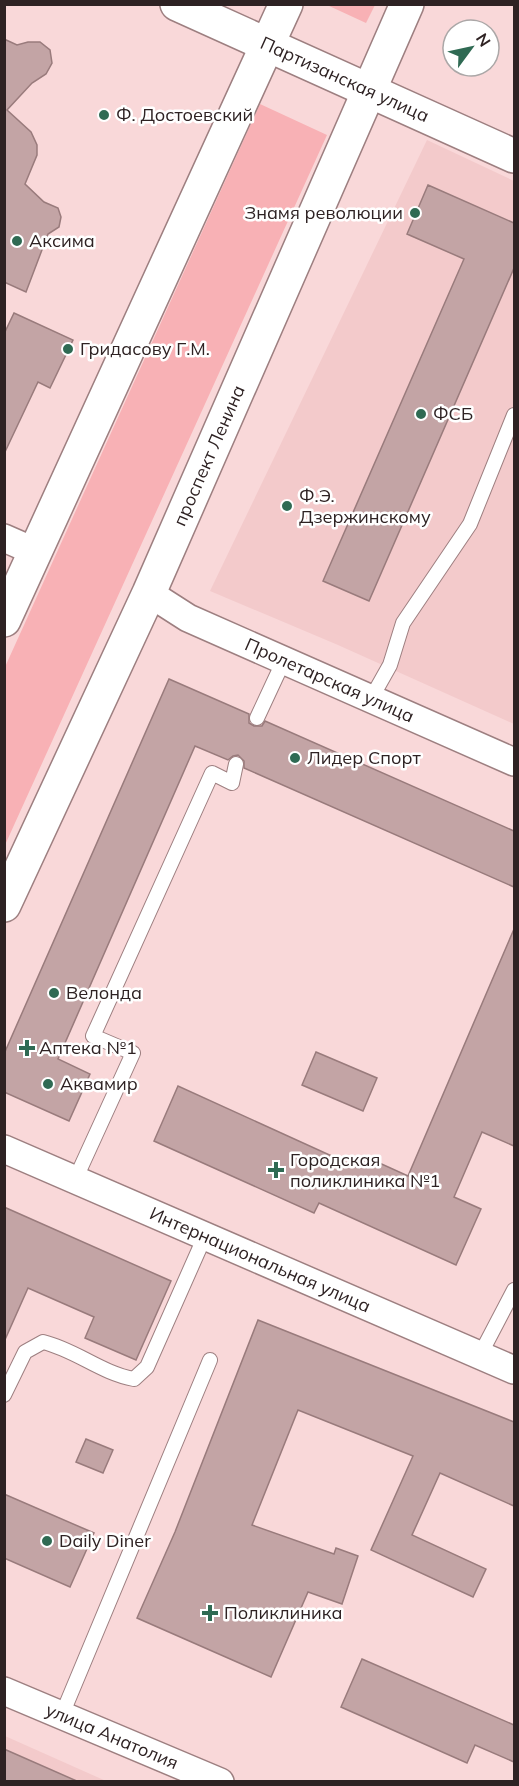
<svg xmlns="http://www.w3.org/2000/svg" width="519" height="1786" font-family="Mulish,sans-serif">
<rect width="100%" height="100%" fill="#f9d8d9"/>
<path fill="#f3cacb" d="M427,140L514,181V724L338,645L210,591Z
M5,1736L106,1781H5Z"/>
<path fill="#f8b1b5" d="M327,5H375L366,23Z
M260,104L327,135L5,845V667Z"/>
<path fill="#c3a4a5" stroke="#997b7c" stroke-width="1.5" d="M4,39L17,45L28,42H40L50,50L52,63L46,74L32,83L7,110L31,132L37,145V155L25,184L44,202L58,208L61,217L59,227L48,234L26,292L4,282Z
M428,185L514,223V268L369,601L323,581L464,259L407,234Z
M14,313L73,340L50,388L38,382L4,454V334Z
M169,679L249,714V723L254,726H262L265,721L514,831V887L244,768V761L238,755L233,756L228,760L195,746L58,1059L90,1074L69,1121L4,1092V1054Z
M514,929V1146L482,1132L454,1197L481,1209L456,1265L319,1203L314,1213L154,1141L178,1086L358,1168L364,1156L408,1176Z
M316,1052L377,1078L363,1111L302,1085Z
M4,1207L171,1281L136,1360L85,1338L94,1317L28,1288L4,1342Z
M258,1320L514,1422V1506L440,1473L412,1535L486,1569L473,1597L371,1550L413,1456L298,1410L252,1525L334,1554L336,1548L358,1556L342,1604L308,1592L271,1677L137,1618L175,1532Z
M86,1439L113,1450L103,1473L76,1462Z
M4,1494L94,1533L70,1587L4,1558Z
M362,1659L514,1725V1762L475,1745L467,1763L341,1707Z
M4,1749L79,1782H4Z"/>
<g fill="none" stroke-linecap="round" stroke-linejoin="round">
<g stroke="#9d7f80" stroke-width="16">
<path id="service" d="M372,697L390,665L403,623L470,524L514,415
M257,718L284,660
M75,1180L133,1053L93,1036L212,773L232,783L236,764
M480,1355L514,1290
M4,1395L25,1352L43,1342C76,1350 101,1373 134,1379L147,1367L205,1236
M61,1717L210,1360"/>
</g>
<g stroke="#9d7f80" stroke-width="30">
<g id="minor">
<path d="M4,538L36,552"/>
<path id="s1" d="M149,593L188,618L514,762"/>
<path id="s2" d="M4,1149L514,1370"/>
<path id="s3" d="M4,1691L220,1782"/>
</g>
</g>
<g stroke="#9d7f80" stroke-width="36">
<g id="secondary">
<path id="s4" d="M177,4L514,156"/>
</g>
</g>
<g stroke="#9d7f80" stroke-width="36">
<g id="primary">
<path d="M4,620L286,4"/>
<path id="s5" d="M4,905L149,593L407,4"/>
</g>
</g>
<use href="#service" stroke="#fff" stroke-width="14"/>
<use href="#minor" stroke="#fff" stroke-width="27"/>
<use href="#secondary" stroke="#fff" stroke-width="33"/>
<use href="#primary" stroke="#fff" stroke-width="33"/>
</g>
<g fill="#2f6a53" stroke="#fff" stroke-width="2">
<circle cx="104" cy="115" r="6"/>
<circle cx="415" cy="213" r="6"/>
<circle cx="17" cy="241" r="6"/>
<circle cx="68" cy="349" r="6"/>
<circle cx="421" cy="414" r="6"/>
<circle cx="287" cy="506" r="6"/>
<circle cx="295" cy="758" r="6"/>
<circle cx="54" cy="993" r="6"/>
<path d="M24 1039h6v6h6v6h-6v6h-6v-6h-6v-6h6z"/>
<circle cx="48" cy="1084" r="6"/>
<path d="M273 1161h6v6h6v6h-6v6h-6v-6h-6v-6h6z"/>
<circle cx="47" cy="1541" r="6"/>
<path d="M207 1604h6v6h6v6h-6v6h-6v-6h-6v-6h6z"/>
</g>
<g text-anchor="middle" stroke-width="5" stroke-linejoin="round" paint-order="stroke">
<g font-size="18" fill="#2e2223" stroke="#fff">
<text dy="6" stroke="none"><textPath href="#s4" startOffset="184">Партизанская улица</textPath></text>
<text dy="6" stroke="none"><textPath href="#s5" startOffset="494">проспект Ленина</textPath></text>
<text dy="6" stroke="none"><textPath href="#s1" startOffset="201">Пролетарская улица</textPath></text>
<text dy="6" stroke="none"><textPath href="#s2" startOffset="279">Интернациональная улица</textPath></text>
<text dy="6" stroke="none"><textPath href="#s3" startOffset="117">улица Анатолия</textPath></text>
</g>
<g font-size="18" fill="#2e2223" stroke="#fff" text-anchor="start">
<text x="116" y="121">Ф. Достоевский</text>
<text x="403" y="219" text-anchor="end">Знамя революции</text>
<text x="29" y="247">Аксима</text>
<text x="80" y="355">Гридасову Г.М.</text>
<text x="433" y="420">ФСБ</text>
<text x="299" y="502">Ф.Э.<tspan x="299" dy="21">Дзержинскому</tspan></text>
<text x="307" y="764">Лидер Спорт</text>
<text x="66" y="999">Велонда</text>
<text x="39" y="1054">Аптека №1</text>
<text x="60" y="1090">Аквамир</text>
<text x="290" y="1166">Городская<tspan x="290" dy="21">поликлиника №1</tspan></text>
<text x="59" y="1547">Daily Diner</text>
<text x="224" y="1619">Поликлиника</text>
</g>
</g>
<rect width="519" height="1786" fill="none" stroke="#2e2223" stroke-width="12"/>
<g transform="translate(471 48) rotate(57)"><circle r="28" fill="#ffffff" stroke="#aba7a7" stroke-width="1.5"/>
<path d="M0-4.5L10 22L0 15L-10 22Z" fill="#2f6a53"/>
<text y="-9" font-size="16" font-weight="bold" text-anchor="middle" fill="#2e2223">N</text>
</g>
</svg>
